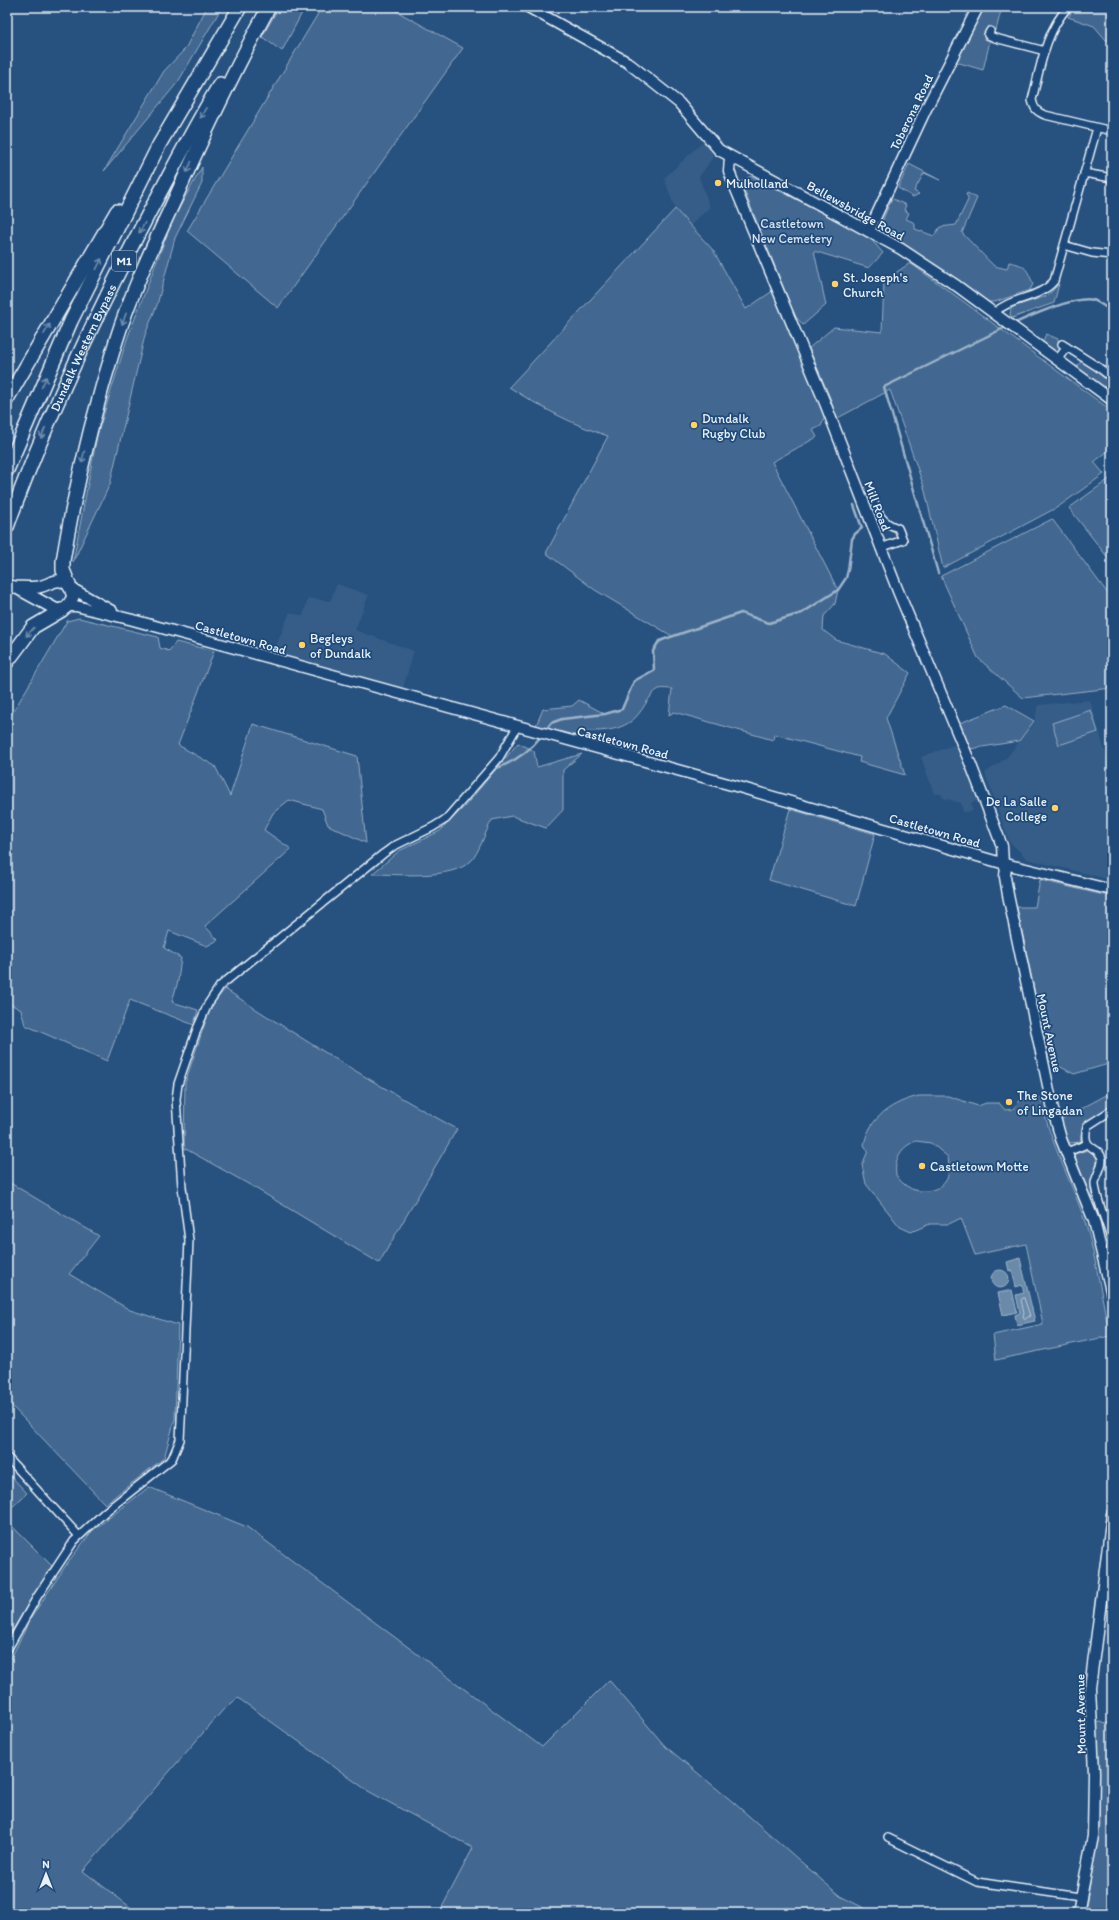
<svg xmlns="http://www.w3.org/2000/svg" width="1119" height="1920" font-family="Itim,sans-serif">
<rect width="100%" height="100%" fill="#27517f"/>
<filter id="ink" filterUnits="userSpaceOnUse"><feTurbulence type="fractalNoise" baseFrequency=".025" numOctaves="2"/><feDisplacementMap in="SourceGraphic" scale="8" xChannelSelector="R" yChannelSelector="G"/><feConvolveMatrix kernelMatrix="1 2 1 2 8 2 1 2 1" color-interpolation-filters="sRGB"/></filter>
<g filter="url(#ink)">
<path fill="#355d88" d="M704,141L714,156L699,177L710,207L691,225L675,209L664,178Z
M337,584L369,595L355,630L414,651L403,688L273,653L290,612L303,616L308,598L330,601Z
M1090,700L1112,775V880L1027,859L1009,841L985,773L1007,757L1034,723L1038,705Z
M956,744L978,801L971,803L973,811L963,812L961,803L943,798L941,794H934L921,757Z"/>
<path fill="#436891" stroke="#96acc4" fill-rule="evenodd" d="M207,7H222L178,82L104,171L164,71L185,49Z
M279,7H305L282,51L262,37Z
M322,7H389L463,48L278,308L187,231Z
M983,7H1002L996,30L987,28L984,39L990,41L983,70L956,62Z
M1076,7L1112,8V41L1106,40L1094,26L1068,17Z
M909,164L940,180L924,173L914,191L919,194L913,197L898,188Z
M202,167V183L175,238L157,305L145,335L110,484L73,562L97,436L127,339L173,219Z
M751,176L869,237L883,253L869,268L814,251L826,305L803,325L795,316L742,185V181Z
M967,193L977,198L962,233L994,266L1007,269L1009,262C1026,265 1027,269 1033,284L1030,290L995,302H985L882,228L881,224L891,200L893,199L906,205L904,210L909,213L906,219L915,223V229L934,236L940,227L956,225L968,200V197L966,195Z
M675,209L713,250L746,309L774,290L826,415L821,426L813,430L817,437L772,462L838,590L835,604L824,616L823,630L836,640L885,654L910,673L886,718L905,775L859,762L860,757L774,734L773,740L674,712L669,715L672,689C668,689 662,688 659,689C649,693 642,715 630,722C615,732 599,731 581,731L578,738L535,728L543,709L572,706L579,700L605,714L622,709L634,681L654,670C652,648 651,646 672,636L595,590L546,553L608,436C573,425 540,407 509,387Z
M910,263C978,311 1044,362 1112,411V448L1094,462L1104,474L1058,507L943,568L924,487L890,390L836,419L831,400L809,348L834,327L882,332L884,281Z
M1059,284L1054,303L1012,318L1010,316L1011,309L1015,306L1047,296Z
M1046,334L1058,339L1060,348L1059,351L1055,353L1042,343Z
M1082,360L1112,382V395L1076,368Z
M1112,477V563L1069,508Z
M1052,519L1112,599V688L1023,698L978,658L941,576Z
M79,618L158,637L160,648L169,651L176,642L214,651L178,745L215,766L230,796L253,724L357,756L366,843L328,825L322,809L289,800L273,813L264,830L291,849L205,926L218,940L207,946L169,931L164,948L181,958L178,981L172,1002L198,1010L194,1025L130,1000L107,1061L25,1025L21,1010L7,1002V722L67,621Z
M1006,705L1034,721L1019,741L970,749L960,723Z
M1091,710L1098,732L1059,745L1052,723Z
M518,743L534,751L537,767L582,754L563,770V810L546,828L512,816L492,820C486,830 479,853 471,861C451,880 399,874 372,874L399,851L440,831L465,806Z
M790,809L875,834L856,906L769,880Z
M1040,880L1112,897V1063L1074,1074L1049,1061L1017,907H1035Z
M225,989C300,1038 378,1086 457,1129L379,1263L250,1185L184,1148L185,1083L210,1008Z
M1112,1092V1106L1088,1120L1082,1129L1080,1142L1069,1143L1060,1120Z
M919,1096H948L978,1106L986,1103H999L1005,1110L1013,1109L1022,1098H1041C1049,1144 1074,1184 1087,1228C1097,1263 1102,1301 1110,1336L996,1360L993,1335L1043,1324L1026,1244L975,1255L961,1218L949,1224H930L911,1232L900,1227L866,1184L862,1165L868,1151L864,1145C869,1117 893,1102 919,1096ZM916,1141L931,1143L948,1157C949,1164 950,1176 945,1182C939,1191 919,1194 910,1188C904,1185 899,1180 896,1175C894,1158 901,1147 916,1141Z
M1088,1150L1096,1156L1097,1165L1092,1178L1091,1199L1074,1154Z
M7,1181L99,1236L69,1274L130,1310L178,1325L175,1419L164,1458L105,1504L7,1401Z
M7,1472L27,1493L7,1512Z
M149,1487L247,1527L542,1747L609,1680L665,1746L733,1802L840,1896L874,1913H439L473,1848L368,1791L238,1698L223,1710L83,1871L138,1913H7V1666L31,1618L68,1562L92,1531Z
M7,1521L52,1566L7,1639Z
M1112,1550V1610H1105Z
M1096,1722L1112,1723V1913H1085L1100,1825Z"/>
<path fill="#6b8aaa" stroke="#9db3c9" d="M1020,1258L1035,1321L1017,1325L1015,1315L1020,1313L1016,1295L1024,1293L1022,1285L1016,1287L1012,1270L1009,1271L1007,1262Z
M991 1279a9 9 0 1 1 18 0a9 9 0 1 1-18 0Z
M1012,1290L1017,1312L1003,1315L998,1293Z"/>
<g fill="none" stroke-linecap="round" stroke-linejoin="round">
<path stroke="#b6c8d9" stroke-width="1" d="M1024,1298L1030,1316L1025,1319L1023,1317L1024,1313L1021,1300Z"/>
<path stroke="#9db3c9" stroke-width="2.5" d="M1013,324C1028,317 1077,295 1093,300C1099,302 1106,308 1112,311
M938,573L884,387L1008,326
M545,731L551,723L562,719L605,714L622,709L634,681L654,670L653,651L659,641L741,613L769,623L802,613L838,590L846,578L848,570L852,539L855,534L862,528L854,505
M491,770C512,764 529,752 542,735"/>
<g stroke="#e8f1f8" stroke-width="10">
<path id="street" d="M1068,7C1045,32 1040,69 1032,100C1034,109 1037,112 1045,115L1112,131
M990,31L988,35L995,38L1045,51
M1084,173L1112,178
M1064,245L1092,253L1112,255
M994,313C1011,297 1039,299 1054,281L1097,128
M1062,344L1098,367L1112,378
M1057,360L1067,347
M873,500C879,515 882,523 898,528L903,540L880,548
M1112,1110L1087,1126C1081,1153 1099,1144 1102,1159C1103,1166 1096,1175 1095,1183C1095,1197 1108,1226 1112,1242
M1067,1152L1087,1144
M7,1457L79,1536
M7,1650L37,1597L74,1541L105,1512L172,1459L180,1440L181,1421L189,1240L182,1187L176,1099L178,1084L197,1029L208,1004L220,986L383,854L394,846L433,827L446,819L499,758L517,727
M888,1838L977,1882L1080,1897"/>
</g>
<g stroke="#e8f1f8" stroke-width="13">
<path id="secondary" d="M528,7L627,62L679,103L719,150L901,249L957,286L1112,400
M730,158L729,171L735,187L825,403L898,591L971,765L1002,846L1003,864
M869,231L926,109L978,7
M71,588L112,611
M68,606H76L133,620L739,787L1005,864L1112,890
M1006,865L1005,877L1008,895L1054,1114L1061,1139L1094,1221L1112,1295
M1078,1913L1093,1836L1094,1773L1090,1688L1112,1514"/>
</g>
<g stroke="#e8f1f8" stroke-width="14">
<path id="primary" d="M7,585L15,587L57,610L66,608L73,597L69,585C58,576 51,584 39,587C32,588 23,587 15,587"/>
</g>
<g stroke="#e8f1f8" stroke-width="16">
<g id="highway">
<path d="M7,399L117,211"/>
<path d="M7,470L71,321L159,145L240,7"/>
<path id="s1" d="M7,527C47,417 97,312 151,209C174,167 195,125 220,84"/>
<path d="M69,585L63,570V561C75,487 93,414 116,341C131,293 153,246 175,199C204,134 234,70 269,7"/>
<path d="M7,662L33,627L62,610"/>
</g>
</g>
<use href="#street" stroke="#1f4a7a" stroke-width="7"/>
<use href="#secondary" stroke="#1f4a7a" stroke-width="10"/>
<use href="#primary" stroke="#1f4a7a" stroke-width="11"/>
<use href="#highway" stroke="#1f4a7a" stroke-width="13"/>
</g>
<defs><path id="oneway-shaft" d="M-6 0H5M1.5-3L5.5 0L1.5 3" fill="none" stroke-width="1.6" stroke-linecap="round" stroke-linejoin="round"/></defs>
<g stroke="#6f8dac">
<use href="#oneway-shaft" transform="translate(203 113) rotate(120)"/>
<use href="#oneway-shaft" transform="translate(189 167) rotate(114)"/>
<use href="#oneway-shaft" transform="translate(142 228) rotate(118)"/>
<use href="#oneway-shaft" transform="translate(99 264) rotate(-64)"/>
<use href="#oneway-shaft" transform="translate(124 319) rotate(110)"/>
<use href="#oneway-shaft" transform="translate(47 329) rotate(-60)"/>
<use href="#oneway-shaft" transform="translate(44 382) rotate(-66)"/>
<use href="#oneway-shaft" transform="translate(43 433) rotate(112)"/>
<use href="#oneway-shaft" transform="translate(83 457) rotate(104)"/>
<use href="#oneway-shaft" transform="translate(30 632) rotate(132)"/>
</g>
</g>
<g fill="#ffd166" stroke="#1f4a7a" stroke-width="1.5">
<circle cx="718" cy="183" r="4"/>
<circle cx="835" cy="284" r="4"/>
<circle cx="694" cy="425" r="4"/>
<circle cx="302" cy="645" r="4"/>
<circle cx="1055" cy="808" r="4"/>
<circle cx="1009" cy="1102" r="4"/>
<circle cx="922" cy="1166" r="4"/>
</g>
<g text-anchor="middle" stroke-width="3.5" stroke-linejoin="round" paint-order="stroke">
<rect fill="#1f4a7a" stroke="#acbfd2" stroke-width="1" x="112" y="251" width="24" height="20" rx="3"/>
<g font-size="12" font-weight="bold" fill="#e8f1f8">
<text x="124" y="265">M1</text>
</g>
<g font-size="13" fill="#e8f1f8" stroke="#1f4a7a">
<text transform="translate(911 112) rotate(-64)" y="5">Toberona Road</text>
<text transform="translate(856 210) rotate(29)" y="5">Bellewsbridge Road</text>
<text dy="5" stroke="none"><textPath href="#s1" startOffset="195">Dundalk Western Bypass</textPath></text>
<text transform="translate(878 506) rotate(69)" y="5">Mill Road</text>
<text transform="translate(241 637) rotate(16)" y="5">Castletown Road</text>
<text transform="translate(623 742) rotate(15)" y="5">Castletown Road</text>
<text transform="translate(935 830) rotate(16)" y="5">Castletown Road</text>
<text transform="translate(1050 1033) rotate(78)" y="5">Mount Avenue</text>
<text transform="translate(1080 1714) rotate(-91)" y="5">Mount Avenue</text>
</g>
<g font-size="13" fill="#e8f1f8" stroke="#1f4a7a" text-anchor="start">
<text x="726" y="188">Mulholland</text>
<text x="843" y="282">St. Joseph's<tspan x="843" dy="15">Church</tspan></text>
<text x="702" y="423">Dundalk<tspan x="702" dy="15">Rugby Club</tspan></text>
<text x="310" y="643">Begleys<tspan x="310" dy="15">of Dundalk</tspan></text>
<text x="1047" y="806" text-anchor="end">De La Salle<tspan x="1047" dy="15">College</tspan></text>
<text x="1017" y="1100">The Stone<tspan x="1017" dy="15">of Lingadan</tspan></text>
<text x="930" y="1171">Castletown Motte</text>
</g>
<g font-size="13" fill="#d8e3ee" stroke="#1f4a7a">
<text x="792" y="228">Castletown<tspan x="792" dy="15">New Cemetery</tspan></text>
</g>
</g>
<rect width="1119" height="1920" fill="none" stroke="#1f4a7a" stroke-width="24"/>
<rect x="12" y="12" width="1095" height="1896" fill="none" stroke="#e8f1f8" stroke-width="1.5" filter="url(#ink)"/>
<g transform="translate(46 1874)" stroke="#1f4a7a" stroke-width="3" paint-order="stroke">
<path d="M0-3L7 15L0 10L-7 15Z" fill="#e8f1f8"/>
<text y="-6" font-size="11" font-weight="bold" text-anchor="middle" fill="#e8f1f8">N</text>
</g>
</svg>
